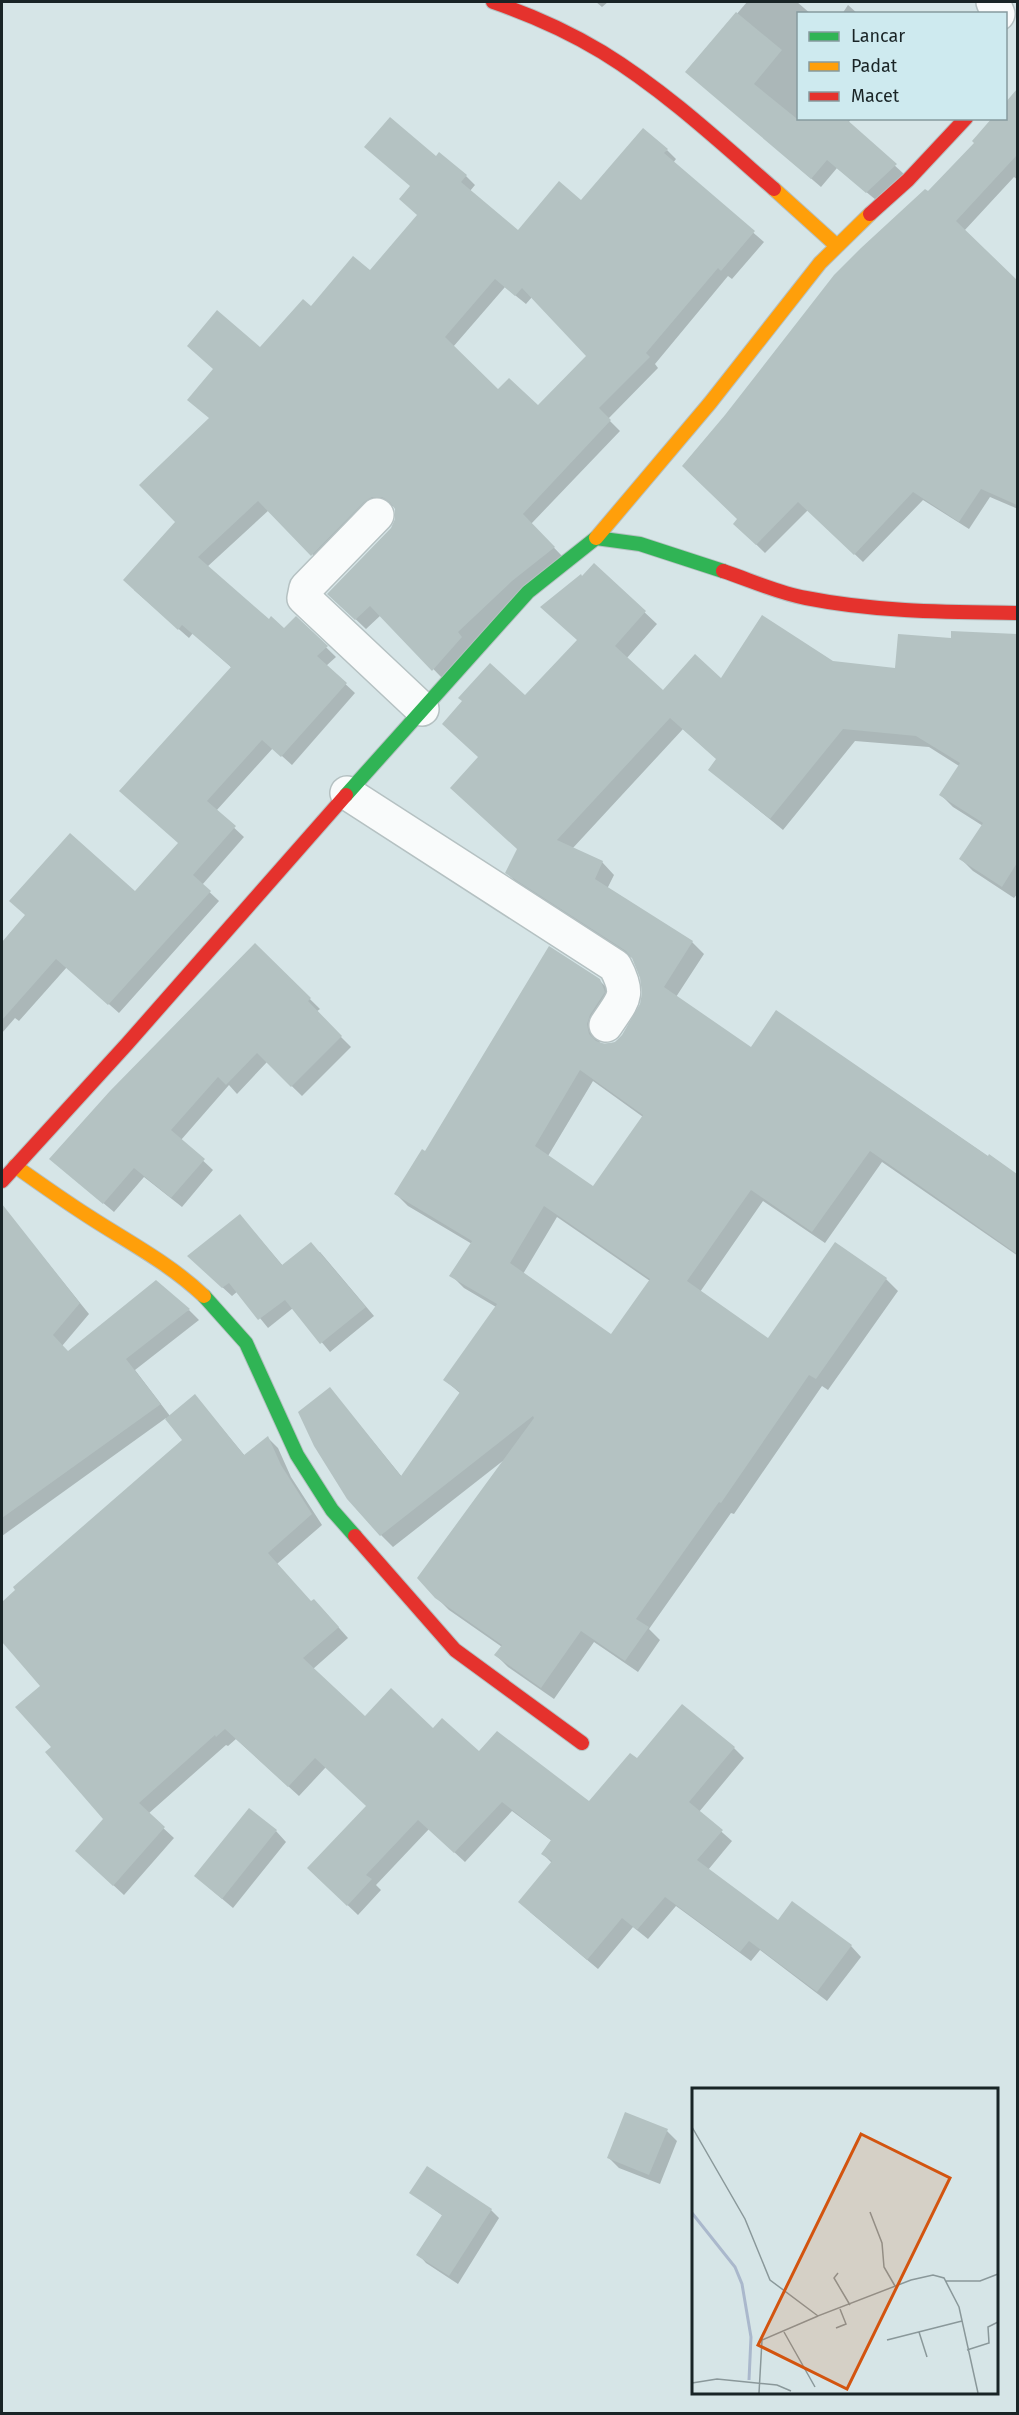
<svg xmlns="http://www.w3.org/2000/svg" width="1019" height="2415" font-family="'Fira Sans',sans-serif">
<rect width="100%" height="100%" fill="#d6e5e7"/>
<path fill="#0003" fill-rule="evenodd" d="M596,2H608L602,7Z
M747,2H797L811,14H798V118H852L848,123L904,174L876,200L837,168L821,187L687,72Z
M848,5L858,14H842Z
M1006,106L1018,116V180L1014,177L964,231L985,302L1018,324V509L990,497L969,529L923,500L863,562L808,510L765,553L735,524L928,193L1006,118Z
M667,150L676,159L673,163L764,242L732,279L728,276L655,364L658,368L608,419L620,431L531,524L563,557L443,679L381,615L366,629L329,594L392,528L397,519L396,509L393,506H383L322,564L269,510L207,567L269,621L284,630L296,618L336,657L326,666L355,693L292,765L273,748L216,811L244,837L202,885L219,901L119,1013L67,967L19,1021L15,1018L2,1033V944L27,915L135,893L180,843L232,668L193,633L189,638L134,590L177,522L210,419L260,349L311,308L370,272L418,215L436,158L466,176L475,185L470,191L518,232L582,202ZM505,287L526,304L532,297L588,357L538,407L498,391L453,347Z
M594,565L657,624L626,659L663,692L833,662L897,669L952,640L953,632L1018,635V893L1014,898L973,871L961,859L983,826L953,807L941,795L959,766L929,747L855,741L783,830L710,770L718,760L683,729L572,849L602,862L614,875L607,889L692,942L704,954L676,997L751,1049L777,1012L1018,1177V1256L882,1162L825,1243L763,1201L700,1292L768,1340L886,1279L898,1291L828,1390L822,1386L734,1514L731,1513L649,1629L660,1640L638,1672L594,1642L554,1699L508,1667L496,1655L502,1647L449,1610L436,1597L504,1460L393,1547L381,1535L330,1389L402,1477L461,1394L445,1380L496,1307L464,1288L451,1275L472,1244L408,1206L396,1194L425,1153L599,980L612,993L599,1037L600,1044L614,1043L622,1037L643,1000L642,978L634,959L519,885L507,873L518,850L480,758L525,697L578,641L582,578ZM593,1081L643,1117L593,1188L548,1156ZM557,1217L650,1281L612,1336L523,1274Z
M255,945L320,1009L316,1012L351,1047L302,1096L267,1062L237,1094L229,1085L181,1140L213,1170L182,1207L144,1177L114,1212L51,1159Z
M240,1216L283,1266L320,1252L374,1316L330,1352L293,1308L268,1328L238,1291L232,1296L198,1265Z
M13,1220L89,1314L62,1346L68,1353L189,1310L199,1320L135,1370L170,1416L195,1396L245,1456L268,1438L278,1448L291,1477L322,1525L277,1564L311,1603L324,1611L348,1638L313,1669L365,1718L433,1730L589,1803L637,1760L734,1748L744,1758L699,1812L732,1841L708,1870L778,1922L851,1946L861,1957L827,2001L760,1950L751,1961L676,1906L648,1939L633,1927L598,1969L530,1912L552,1863L543,1854L552,1841L512,1811L465,1862L429,1829L376,1885L381,1890L358,1915L319,1878L367,1806L326,1767L299,1796L236,1739L228,1746L226,1745L148,1814L174,1838L124,1895L87,1861L105,1819L53,1747L42,1686L2,1640V1604L184,1440L166,1418L2,1536V1230Z
M276,1831L286,1842L233,1908L207,1886Z
M667,2131L677,2141L660,2184L619,2168L608,2157Z
M411,2192L491,2210L499,2218L458,2284L426,2263L418,2254L443,2216Z"/>
<path fill="#b4c2c2" fill-rule="evenodd" d="M736,12L782,50L754,84L796,118H845L897,164L866,193L827,160L811,179L685,72Z
M1017,89V155L956,221L1017,280V505L981,489L959,522L913,492L854,555L798,502L756,545L733,524L737,519L682,466L725,415L834,275L861,248L925,189L928,191L974,143L972,141L992,118H1005V103Z
M390,117L436,156L439,152L467,175L461,182L518,230L559,181L581,200L643,128L668,149L664,153L755,231L721,271L718,268L646,353L650,357L599,408L611,420L523,514L555,547L512,581L458,632L462,637L432,671L370,606L355,620L327,594L391,528L395,519V509L390,502L382,497H372L364,502L311,556L258,501L198,557L269,619L271,616L284,628L296,616L328,646L317,656L347,683L281,757L262,740L207,801L236,826L193,875L211,891L108,1005L56,959L2,1020V942L25,915L9,901L70,833L135,891L178,843L119,791L231,667L182,625L178,630L123,580L175,522L139,485L209,418L187,400L213,369L187,346L217,310L260,347L303,299L311,306L353,256L370,270L417,215L399,199L410,186L364,147ZM495,279L515,296L522,288L586,356L538,405L509,378L498,389L445,337Z
M594,563L646,611L615,646L663,690L695,654L721,678L762,615L833,661L895,668L898,634L951,638V631L1017,634V863L1002,887L959,859L983,823L939,795L960,763L916,736L843,729L770,819L708,770L716,759L670,718L557,840L603,861L595,879L693,941L664,987L751,1047L776,1010L988,1156L989,1154L1017,1174V1254L870,1151L812,1232L751,1190L687,1281L768,1338L835,1242L887,1278L816,1379L809,1375L721,1503L719,1502L636,1619L649,1627L625,1661L581,1631L541,1688L494,1655L502,1645L435,1598L417,1578L534,1418L533,1416L380,1536L347,1499L314,1446L298,1412L330,1387L401,1476L460,1392L443,1380L497,1304L449,1276L472,1241L394,1194L422,1149L425,1151L549,946L600,979L605,992L590,1015L587,1024L589,1034L596,1041L605,1044L615,1042L622,1035L640,1004L642,993L640,978L632,958L626,951L505,873L517,849L450,788L478,757L442,724L462,701L458,698L490,663L525,695L577,640L540,607L581,574L582,576ZM580,1070L643,1115L593,1186L535,1146ZM544,1206L650,1279L611,1334L510,1263Z
M255,943L311,998L308,1001L342,1036L291,1087L257,1053L226,1085L218,1077L171,1130L205,1159L171,1198L134,1168L103,1204L49,1159L110,1091Z
M2,1204L80,1303L53,1335L68,1351L156,1280L190,1309L126,1359L161,1404L2,1518Z
M240,1214L282,1265L311,1242L366,1307L320,1344L285,1300L258,1320L229,1283L222,1288L187,1256Z
M195,1394L244,1455L268,1436L281,1465L312,1514L268,1553L311,1601L314,1599L339,1627L303,1658L365,1716L391,1688L433,1728L442,1718L479,1751L497,1731L589,1801L630,1753L637,1758L682,1704L735,1747L689,1802L723,1830L697,1860L778,1920L792,1901L852,1945L817,1992L749,1941L740,1952L665,1897L637,1930L622,1918L587,1960L518,1902L552,1861L541,1854L551,1840L502,1802L454,1853L418,1820L366,1875L372,1879L347,1906L307,1868L366,1806L315,1758L288,1787L225,1729L216,1737L215,1735L139,1803L165,1827L113,1886L75,1851L103,1819L45,1752L51,1747L15,1707L40,1686L2,1642V1602L15,1590L13,1587L182,1440L165,1419Z
M249,1808L277,1830L222,1899L194,1876Z
M625,2112L668,2129L649,2175L607,2158Z
M427,2166L492,2209L449,2276L416,2255L442,2215L409,2193Z"/>
<g fill="none" stroke-linecap="round" stroke-linejoin="round">
<g stroke="#b5c1c2" stroke-width="36">
<path id="street" d="M993,2L998,14
M377,515L306,588L304,598L422,709
M347,793L615,966C631,996 623,999 606,1025"/>
</g>
<g stroke="#b5c1c2" stroke-width="16">
<path id="fast" d="M346,795L528,592L596,538L640,544L723,571
M204,1296L246,1343L297,1455L332,1510L355,1536"/>
</g>
<g stroke="#b5c1c2" stroke-width="16">
<path id="slow" d="M774,189L837,246
M596,538L710,403L820,263L870,214
M15,1166C39,1183 63,1200 88,1216C128,1242 169,1263 204,1296"/>
</g>
<g stroke="#b5c1c2" stroke-width="16">
<path id="jam" d="M493,2C531,15 567,31 602,52C664,90 719,141 774,189
M870,214L908,180L966,118
M723,571C750,580 778,593 806,598C876,612 948,612 1018,613
M2,1181L127,1044L346,795
M355,1536L455,1650L582,1743"/>
</g>
<use href="#street" stroke="#f9fbfb" stroke-width="33"/>
<use href="#fast" stroke="#30b455" stroke-width="14"/>
<use href="#slow" stroke="#ff9f0a" stroke-width="14"/>
<use href="#jam" stroke="#e5322d" stroke-width="14"/>
</g>
<g transform="translate(692 2088)">
<rect width="306" height="306" fill="#d6e5e7"/>
<path fill="none" stroke="#aab8cc" stroke-width="3" d="M0,125L43,179L50,196L59,249L57,292"/>
<path fill="none" stroke="#8a989a" stroke-width="1.5" d="M0,39L53,131L78,192L126,228L219,192L241,187L252,190L267,219L286,305M178,124L190,155L192,179L203,198M146,185L142,190L158,217M254,193H288L306,186M144,240L154,236L148,221M92,244L123,299M227,244L235,269M195,252L270,233M275,262L297,255L296,239L306,234M0,295L25,291L85,297L99,303M67,305L70,252L126,228"/>
<path fill="#d3540f" fill-opacity="0.15" stroke="#d3540f" stroke-width="3" d="M169,46L258,90L155,301L66,257Z"/>
<rect width="306" height="306" fill="none" stroke="#192426" stroke-width="3"/>
</g>
<rect width="1019" height="2415" fill="none" stroke="#192426" stroke-width="6"/>
<rect x="797" y="12" width="210" height="108" fill="#ceeaef" stroke="#869b9f" stroke-width="1.5"/>
<rect x="809" y="32" width="30" height="9" fill="#30b455" stroke="#869b9f" stroke-width="1.5"/>
<text x="851" y="42" font-size="18" fill="#192426">Lancar</text>
<rect x="809" y="62" width="30" height="9" fill="#ff9f0a" stroke="#869b9f" stroke-width="1.5"/>
<text x="851" y="72" font-size="18" fill="#192426">Padat</text>
<rect x="809" y="92" width="30" height="9" fill="#e5322d" stroke="#869b9f" stroke-width="1.5"/>
<text x="851" y="102" font-size="18" fill="#192426">Macet</text>
</svg>
